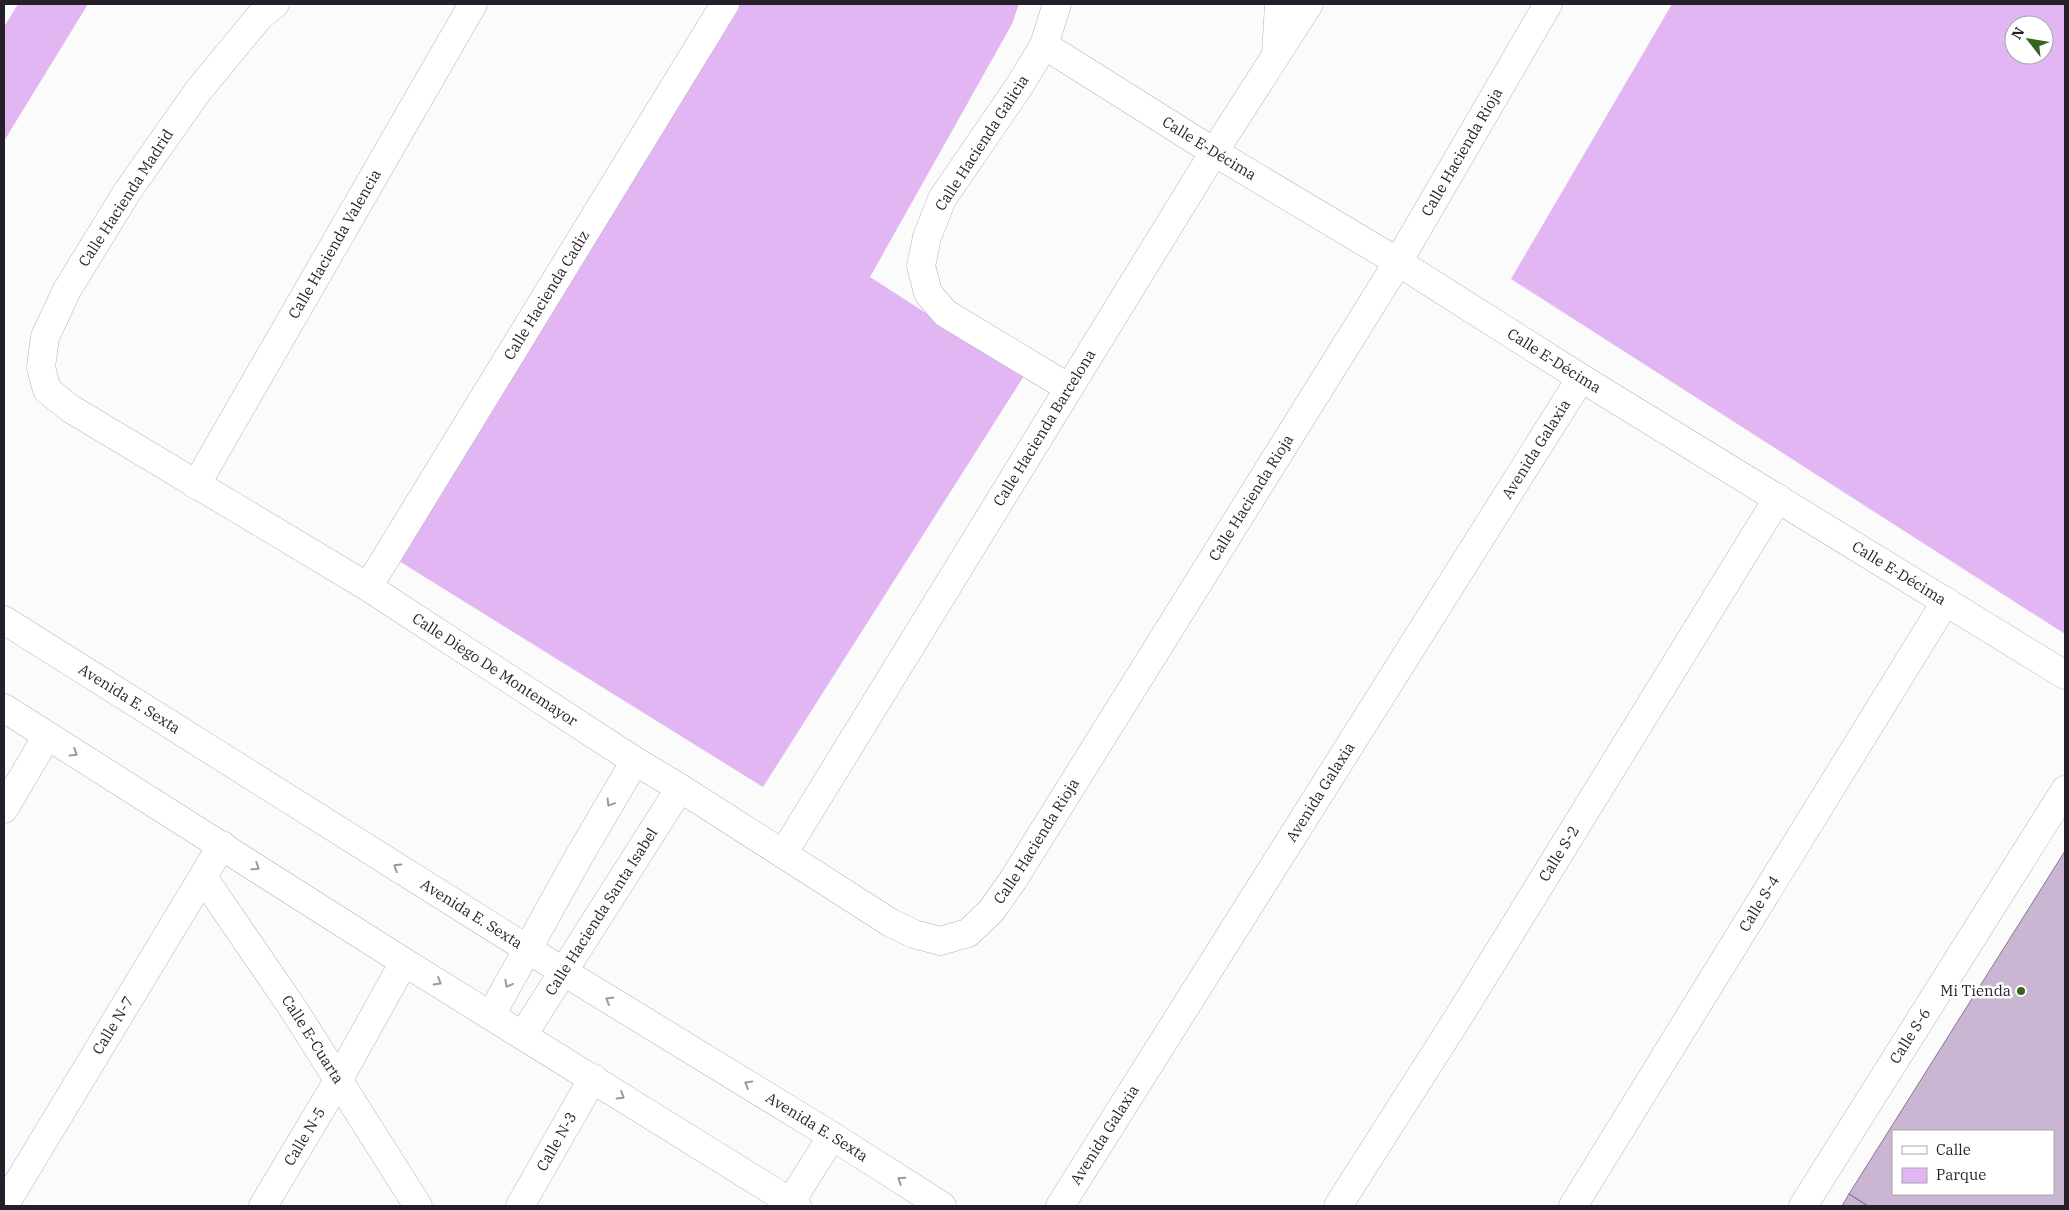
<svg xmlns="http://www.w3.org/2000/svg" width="2069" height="1210" font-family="'IBM Plex Serif',serif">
<rect width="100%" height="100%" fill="#fbfbfb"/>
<path fill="#e2b5f3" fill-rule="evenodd" d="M18,4H88L4,141V27Z
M734,4H1019L1012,24L870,277L1024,376L763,787L399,561Z
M1672,4H2065V634L1511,279ZM2014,25H2044V55H2014Z"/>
<path fill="#cab5d2" stroke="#87748f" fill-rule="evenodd" d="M2065,851V1206H1868L1849,1194ZM1893,1131H2053V1194H1893Z
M1849,1194L1868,1206H1842Z"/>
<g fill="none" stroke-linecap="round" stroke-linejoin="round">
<g stroke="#c0abc8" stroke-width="29">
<g id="minor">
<path id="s1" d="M275,4L260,16L198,91L127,192L67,290L45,337L41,367L47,390L71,409L368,587L635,761L680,788L891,923L914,934L940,941L968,933L991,911L1013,880L1398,262L1548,4"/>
<path d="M1057,4L1044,45L1020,85L942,199L927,237L921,266L928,293L945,313L1069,388"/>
<path id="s2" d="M1044,45L1214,152L1398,262L1581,378L2065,675"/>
<path d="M1276,55L1279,4"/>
<path id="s3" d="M196,485L473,4"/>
<path id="s4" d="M368,587L725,4"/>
<path d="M4,809L47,736"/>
<path id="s5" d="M783,854L1214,152L1309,4"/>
<path id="s6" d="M203,877L294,1010L418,1206"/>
<path d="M491,1015L578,858L635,761"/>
<path id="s7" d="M523,1035L680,788"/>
<path id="s8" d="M4,1206L222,845"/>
<path id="s9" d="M263,1206L339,1079L404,962"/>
<path id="s10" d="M520,1206L593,1078"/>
<path d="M788,1206L832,1136"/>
<path id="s11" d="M1060,1206L1581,378"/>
<path id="s12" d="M1338,1206L1461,1013L1778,498"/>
<path id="s13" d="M1573,1206L1946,601"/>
<path id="s14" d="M1803,1206L2065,790"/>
</g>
</g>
<g stroke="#c0abc8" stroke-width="29">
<g id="tertiary">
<path id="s15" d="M4,620L564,972L832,1136L942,1206"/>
<path d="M4,708L404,962L797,1206"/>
</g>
</g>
<use href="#minor" stroke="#fff" stroke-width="28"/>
<use href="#tertiary" stroke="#fff" stroke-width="28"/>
</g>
<defs><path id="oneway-chevron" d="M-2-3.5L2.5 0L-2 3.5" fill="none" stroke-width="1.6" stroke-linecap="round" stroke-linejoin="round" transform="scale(1.25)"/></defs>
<g stroke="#9d9a9f">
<use href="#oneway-chevron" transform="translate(74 753) rotate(32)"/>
<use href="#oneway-chevron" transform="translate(610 803) rotate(121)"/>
<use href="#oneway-chevron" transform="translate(256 867) rotate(33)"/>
<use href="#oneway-chevron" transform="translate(397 867) rotate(-148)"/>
<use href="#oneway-chevron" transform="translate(438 982) rotate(31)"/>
<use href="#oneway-chevron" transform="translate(508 984) rotate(119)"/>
<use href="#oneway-chevron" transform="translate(609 1000) rotate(-149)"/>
<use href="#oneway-chevron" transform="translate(748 1084) rotate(-149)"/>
<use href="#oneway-chevron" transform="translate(621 1096) rotate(32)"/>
<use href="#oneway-chevron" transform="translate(901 1180) rotate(-147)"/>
</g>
<circle fill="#376422" stroke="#fff" stroke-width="2" cx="2021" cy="991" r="5"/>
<g text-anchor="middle" stroke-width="5" stroke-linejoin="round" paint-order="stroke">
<g font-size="15" fill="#261e29" stroke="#fff">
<text transform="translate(982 143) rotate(-57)" y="5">Calle Hacienda Galicia</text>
<text dy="5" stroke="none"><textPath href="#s2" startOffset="195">Calle E-Décima</textPath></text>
<text dy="5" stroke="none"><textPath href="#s1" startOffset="2466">Calle Hacienda Rioja</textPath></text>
<text transform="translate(126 198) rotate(-57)" y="5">Calle Hacienda Madrid</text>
<text dy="5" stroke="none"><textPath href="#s3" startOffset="278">Calle Hacienda Valencia</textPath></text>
<text dy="5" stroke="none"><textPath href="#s4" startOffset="342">Calle Hacienda Cadiz</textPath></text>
<text dy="5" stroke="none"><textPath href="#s2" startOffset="600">Calle E-Décima</textPath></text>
<text dy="5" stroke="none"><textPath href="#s5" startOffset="500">Calle Hacienda Barcelona</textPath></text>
<text dy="5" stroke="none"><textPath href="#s11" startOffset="894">Avenida Galaxia</textPath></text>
<text dy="5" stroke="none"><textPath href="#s1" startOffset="2061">Calle Hacienda Rioja</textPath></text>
<text dy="5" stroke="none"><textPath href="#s2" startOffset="1005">Calle E-Décima</textPath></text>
<text dy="5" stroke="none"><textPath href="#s1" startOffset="989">Calle Diego De Montemayor</textPath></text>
<text dy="5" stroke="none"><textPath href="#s15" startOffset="148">Avenida E. Sexta</textPath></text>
<text dy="5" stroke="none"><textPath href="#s11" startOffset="489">Avenida Galaxia</textPath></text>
<text dy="5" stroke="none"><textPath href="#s1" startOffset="1656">Calle Hacienda Rioja</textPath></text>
<text dy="5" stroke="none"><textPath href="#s12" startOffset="416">Calle S-2</textPath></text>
<text dy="5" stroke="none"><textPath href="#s13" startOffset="355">Calle S-4</textPath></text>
<text dy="5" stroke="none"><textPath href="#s7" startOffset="146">Calle Hacienda Santa Isabel</textPath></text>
<text dy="5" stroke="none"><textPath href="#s15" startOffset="552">Avenida E. Sexta</textPath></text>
<text dy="5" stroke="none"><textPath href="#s8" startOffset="211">Calle N-7</textPath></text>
<text dy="5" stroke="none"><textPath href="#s14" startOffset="201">Calle S-6</textPath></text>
<text dy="5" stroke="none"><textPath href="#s6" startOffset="196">Calle E-Cuarta</textPath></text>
<text dy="5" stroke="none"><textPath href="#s15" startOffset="958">Avenida E. Sexta</textPath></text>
<text dy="5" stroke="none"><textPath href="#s11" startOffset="84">Avenida Galaxia</textPath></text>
<text dy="5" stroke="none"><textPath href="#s9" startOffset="81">Calle N-5</textPath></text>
<text dy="5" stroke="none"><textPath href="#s10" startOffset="74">Calle N-3</textPath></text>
</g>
<g font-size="15" fill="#261e29" stroke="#fff" text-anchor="end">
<text x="2011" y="996">Mi Tienda</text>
</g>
</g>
<rect width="2069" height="1210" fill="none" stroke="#261e29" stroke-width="10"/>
<rect x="1892" y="1130" width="162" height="65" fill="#ffffff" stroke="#a8a5a9"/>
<rect x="1902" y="1146" width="25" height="8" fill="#ffffff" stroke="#a8a5a9"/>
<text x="1936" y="1155" font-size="15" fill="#261e29">Calle</text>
<rect x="1902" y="1168" width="25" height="15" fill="#e2b5f3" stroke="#a8a5a9"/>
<text x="1936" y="1180" font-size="15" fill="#261e29">Parque</text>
<g transform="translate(2029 40) rotate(301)"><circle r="24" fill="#ffffff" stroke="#a8a5a9"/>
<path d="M0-4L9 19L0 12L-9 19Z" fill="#376422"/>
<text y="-8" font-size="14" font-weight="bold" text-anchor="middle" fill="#261e29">N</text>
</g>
</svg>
